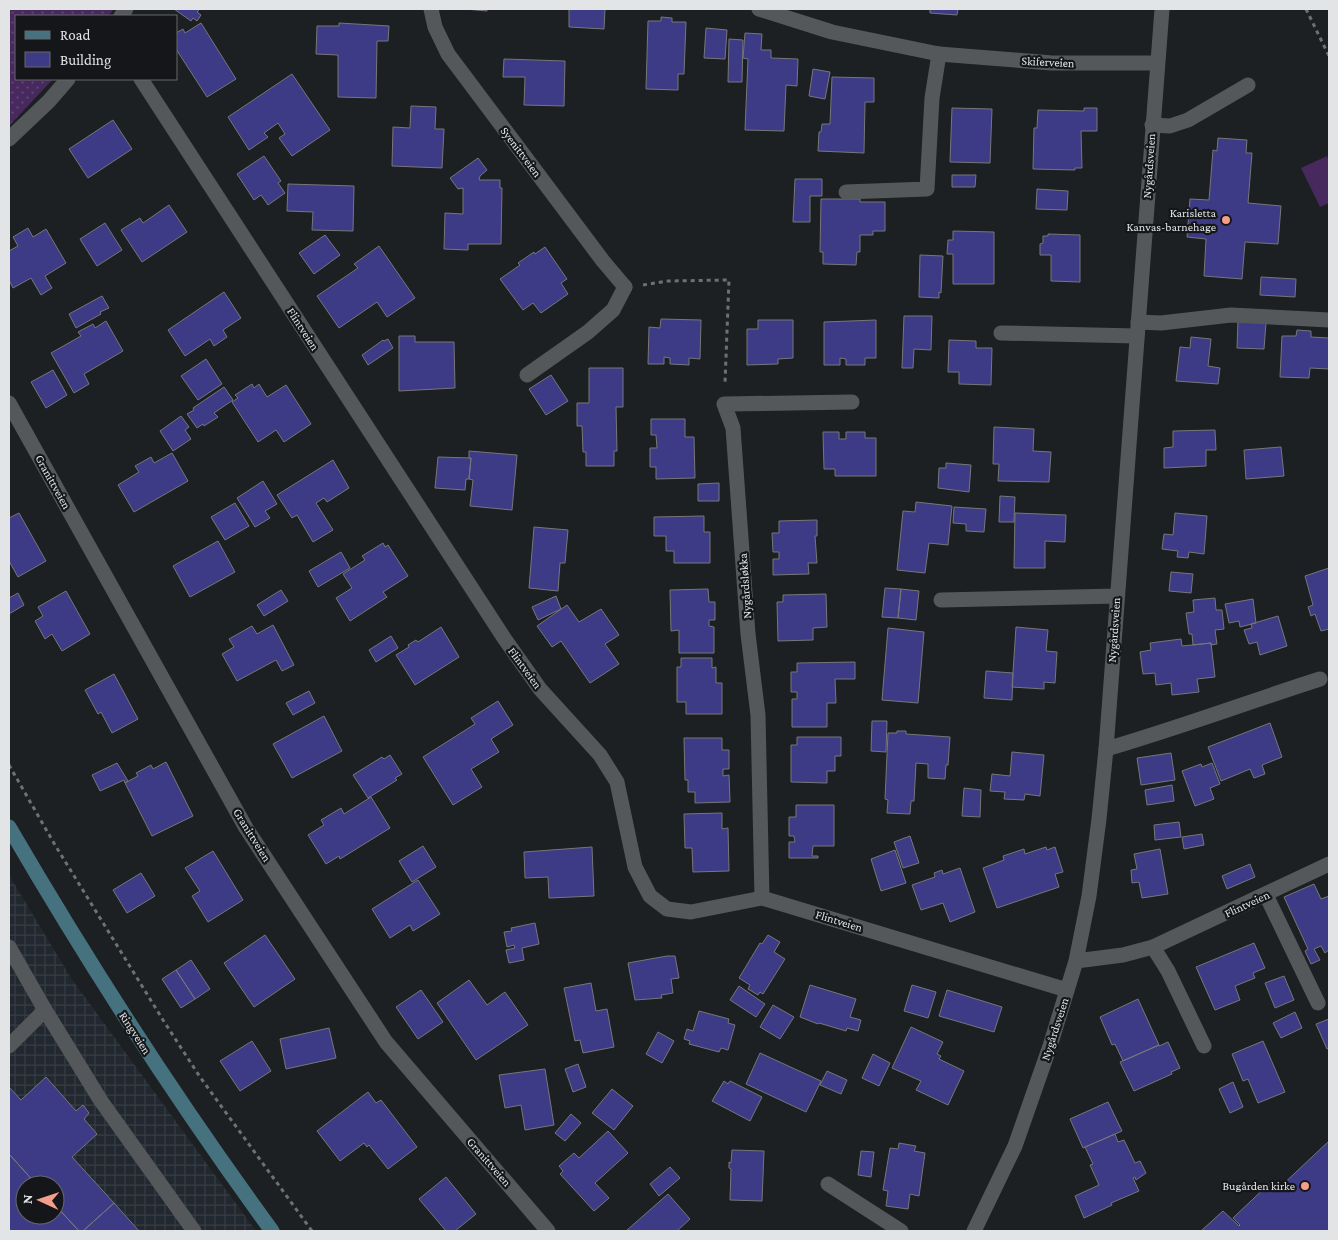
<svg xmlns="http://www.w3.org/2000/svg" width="1338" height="1240" font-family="'Crimson Pro',serif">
<defs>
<pattern id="industrial-grid" width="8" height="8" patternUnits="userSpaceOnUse" patternTransform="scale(1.25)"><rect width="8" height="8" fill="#22282f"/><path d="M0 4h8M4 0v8" fill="none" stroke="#373d43"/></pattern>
<pattern id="park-dots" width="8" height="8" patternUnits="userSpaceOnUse" patternTransform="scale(1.25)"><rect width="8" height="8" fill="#47295e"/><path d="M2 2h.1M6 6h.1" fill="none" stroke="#614875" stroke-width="1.8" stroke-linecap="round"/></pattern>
</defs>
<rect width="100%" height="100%" fill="#1d2022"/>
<path fill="url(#industrial-grid)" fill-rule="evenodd" d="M9,875L71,978L256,1231H9ZM25,1185H55V1215H25Z"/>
<path fill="#47295e" d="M1327,156L1329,161V203L1320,207L1301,168Z"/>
<path fill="url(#park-dots)" d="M9,9H114L108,16H16V79H53L9,126Z"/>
<path fill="#3d3b85" stroke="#76767a" d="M174,9H200L197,12L201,15L197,21L193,18L191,21Z
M465,9H487V11Z
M569,9H605L604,29L569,27Z
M930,9H958L957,15L930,13Z
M661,17L672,18V22H686L684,74H678V90L646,89L648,21H661Z
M201,23L236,79L207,97L176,49V33L183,29L185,33Z
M339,23L389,26L388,41H377L376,98L338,97V55L316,54L317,26H339Z
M706,28L727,30L725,59L704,58Z
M745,33L762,34L761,50H771V58L798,59L797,86L786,85L784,131L745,130L748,59L743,58Z
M729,39L743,40L742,82H728Z
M504,59L565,61L564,106L524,105L525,77H503Z
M813,69L830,72L825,99L809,96Z
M292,74L330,130L292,156L279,138L285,134L278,123L264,133L268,137L249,150L228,117Z
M832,77L874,78V102H865L864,153L818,151L819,132H821L822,124H830Z
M411,106L436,107L435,129H444L442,168L392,166L393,127L410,128Z
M952,108L992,109L990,163L950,162Z
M1084,108H1097V131H1081L1082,168H1075V170L1033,169L1034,128H1037L1038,110L1084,111Z
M113,120L132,149L88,178L69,149Z
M1218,138L1247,140L1246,153H1252L1248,203L1281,206L1278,244L1245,242L1242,279L1204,276L1206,239L1187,237L1190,199L1209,200L1213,150L1217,151Z
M264,156L281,181L278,183L285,193L268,205L261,195L254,200L237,174Z
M478,158L487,170L480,176L479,180H500V188H502L501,244H468V250L444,249L445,213L463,214V188L458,189L450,178Z
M952,175H976L975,187H952Z
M795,179H822V196H810V222H793Z
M288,184L354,186L353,231L312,230L313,212L287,211Z
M1037,189L1068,191L1067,210L1036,209Z
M821,199H860V202H885V231H873V235H860V252H857L856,265L823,264V252H820Z
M169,205L187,232L142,262L121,230L140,218L143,223Z
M105,223L122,250L97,266L80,239Z
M28,228L33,237L46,229L66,263L45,276L52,288L41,295L31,278L13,288L9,280V251L18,246L13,237Z
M953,231L994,232V284H953V254H947L948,240H953Z
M1048,234L1080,235V282L1051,281V255H1040V244L1043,243V236H1048Z
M325,235L340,255L314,274L299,253Z
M379,246L415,298L387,317L377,302L339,328L317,296L358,268L354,264Z
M545,247L567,279L561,283L568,294L541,313L533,303L523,310L500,279L520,265L518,263L534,252L535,254Z
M920,255L943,256L941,293L939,292V298L919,297Z
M1261,277L1296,279L1295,297L1260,295Z
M224,292L241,318L223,330L227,337L214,346L210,339L185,356L168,330Z
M102,296L109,308L100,312L101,314L76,328L69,314Z
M904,316H932L931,350L914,349L913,368H902Z
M661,319L701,320L700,359L689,358V365L670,364V358L664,357V364H648L649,327L660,328Z
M758,320H793V358L778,359V364L747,365V329H758Z
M876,320V358H865V365H846V359L840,358V365H824V322Z
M106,321L123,351L84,374L89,384L74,393L51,353L81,336L78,332L93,324L95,328Z
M1238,321L1266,323L1264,349L1237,348Z
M1297,330L1311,331V337L1329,338V369L1310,368L1309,378L1280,377L1282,336H1296Z
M399,336H415V342H454L455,388L399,391Z
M1191,337L1211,339L1208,366L1220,368L1218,384L1176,381L1180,347L1190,348Z
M388,339L393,348L368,365L362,355L383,340L384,341Z
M949,340L976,341V348H992L991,385L959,384V372H948Z
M206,359L222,384L198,400L181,376Z
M589,368H623V407H616L617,451H614V466H586V452H583L582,426H577V403H589Z
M53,370L67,395L46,408L31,382Z
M551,375L568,401L546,415L529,389Z
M252,384L254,388L259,384L267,397L286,385L311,424L284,442L276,430L258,442L232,402L238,398L235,395Z
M224,387L233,400L214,413L218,417L204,426L203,424L197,428L187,414L194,410L193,408Z
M181,416L189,427L185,430L191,439L173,451L160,431Z
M651,419H685V437H694L695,478L656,479V467H650V448H657L656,435H651Z
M994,427L1034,429L1033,451L1051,452L1049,482L998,481L999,464H993Z
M1215,430L1216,450H1206V466L1164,468V448L1173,447V431Z
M823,432H839V439H846V432H865V438H876V476H835V469H824Z
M1281,447L1284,476L1246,479L1244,450Z
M469,451L517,455L512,510L470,506L473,480L469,479L471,458H469Z
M172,453L188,481L134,512L118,485L139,472L135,466L151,457L154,463Z
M438,457L471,458L469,479H466L465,490L435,488Z
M333,460L349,488L327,502L324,498L316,503L333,530L313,542L297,515L292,518L277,495Z
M946,463L971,465L969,492L938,488L939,468H946Z
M263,481L277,504L265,511L270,518L255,527L237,498Z
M719,483V501H698V484Z
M1000,496L1015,497L1014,522H999Z
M916,502L952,506L948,545L929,543L925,573L897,570L903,511L915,512Z
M235,503L249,526L225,540L211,517Z
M954,507L986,509L984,532L966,531V524L953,523Z
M19,513L46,561L18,577L9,561V518Z
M1015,513L1066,515L1065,542L1045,541V568H1014Z
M1175,513L1207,516L1204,554L1189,552L1188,558L1177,557L1178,551L1162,549L1164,534L1173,535Z
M704,516V532H710V563H674V551H666V536H654V517Z
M817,520V536H815L817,563H808L809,574L773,575V559H779V552H773L772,533H779V521Z
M534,527L568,530L565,563H560L558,591L529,588Z
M218,541L235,572L190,597L173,566Z
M383,543L385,547L388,545L408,576L383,592L387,597L350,621L336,598L352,588L343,574L365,560L362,556Z
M341,552L350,568L318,587L309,571Z
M1329,568V629L1321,631L1315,614L1311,616L1308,607L1313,605L1305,576Z
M1171,572L1193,574L1191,593L1169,591Z
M885,588L901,589L898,618L882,617Z
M708,589L709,602H715V620H709V626L714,627V653H679V630L671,631L670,590Z
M901,589L919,591L916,620L898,618Z
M281,590L288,601L264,616L257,605Z
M66,591L90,634L62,651L52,634L45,639L35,621L43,616L38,607Z
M18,593L24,605L9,614V598Z
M826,594L827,627L813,628V640L778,641L777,602H783V595Z
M556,596L561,609L538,620L532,607Z
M1215,598L1216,610H1222L1224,629L1215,630L1217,644L1211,645V643L1193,645L1192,634H1189L1186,613L1194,612L1193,600Z
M1253,599L1256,623L1240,627L1239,621L1229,623L1225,604Z
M567,605L579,622L601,609L619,635L605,644L619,664L590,683L561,641L552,647L537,626Z
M1278,616L1287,646L1260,655L1257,642L1249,644L1244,630L1252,628L1251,624Z
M273,625L294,665L282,671L276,660L237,681L222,654L234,647L229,639L252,626L257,634Z
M441,627L459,657L415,685L396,655L409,647L408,645L416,640L418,642Z
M1016,627L1048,630L1046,651L1057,652L1055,683L1044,682V689L1012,687Z
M888,628L924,632L918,703L882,700Z
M391,636L398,648L376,662L369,650Z
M1181,639L1182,646L1211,643L1215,677L1197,679L1199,692L1172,695L1171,683L1156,685L1155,673L1143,674L1140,652L1151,650L1150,643Z
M681,658H712V668L716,667V683H722V714H686V702H677V667H681Z
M855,662V679H835L836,703H827V727H792V699H797V692H791V672H797V663Z
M986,671L1013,673L1012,700L984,698Z
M114,674L138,719L112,733L101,712L98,714L85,690Z
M309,691L315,703L293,715L286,703Z
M498,701L513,725L491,739L499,752L471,769L482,787L453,805L423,757L475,724L471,718Z
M324,716L342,751L292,778L273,744Z
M872,721H887L886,752L871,751Z
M1270,723L1282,757L1262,765L1265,774L1254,778L1250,769L1221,781L1208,747Z
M897,731H906V734L950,737L948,765H946L945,779L928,778V764L916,763L914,801H911L910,814L887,813L888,800L885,799L888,733H897Z
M797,737H841V756H835V771H827V783L791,782V745H797Z
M684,738H722V750H729V769H723V776L729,775L730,802L695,803V792H688V780H685Z
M1012,752L1044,755L1040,796L1025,794L1024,800L1004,799L1005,792L990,791L992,774L1010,776Z
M1171,753L1175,780L1141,785L1137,758Z
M390,755L402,774L395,778L397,780L368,798L353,775L382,757L384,759Z
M166,762L193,816L152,836L125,783L138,776L136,773L151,765L153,769Z
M117,763L128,781L125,783L124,780L100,791L92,775Z
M1212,763L1220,784L1210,788L1214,799L1195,806L1182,771L1201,764L1202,767Z
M1172,785L1174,801L1147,805L1145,790Z
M964,788L981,790L980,817L962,816Z
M371,797L390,828L340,859L339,856L326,864L308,835L324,825L321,820L341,808L344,814Z
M796,805H834V846H813L812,856H818V858H789V842H795L794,836H789V817H796Z
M722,813V829L728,828L729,871L693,872L692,848H685L684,814Z
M1179,822L1181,837L1155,840L1154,825Z
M1202,834L1204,845L1184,849L1182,837Z
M910,836L919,863L903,868L894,842Z
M423,846L436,867L412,882L399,861Z
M592,847L594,896L549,898L548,877L525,878L524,852Z
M1046,847L1047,850L1055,847L1063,872L1055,874L1059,887L997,908L983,868L1004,860L1003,856L1024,849L1025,854Z
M1160,849L1168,894L1142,898L1139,882L1132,883L1131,870L1137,869L1134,854Z
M895,850L906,883L881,891L871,859Z
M213,851L243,900L208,922L192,896L200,891L185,868Z
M1250,864L1255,877L1227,889L1222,876Z
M960,868L975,912L950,922L943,903L921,910L912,885L935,877L934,873L942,870L943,874Z
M141,873L155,896L127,913L113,890Z
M418,880L440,914L413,931L410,925L390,938L372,909Z
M1314,884L1321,899L1329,896V950L1325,953L1321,946L1314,949L1320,960L1311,964L1305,951L1308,949L1284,897Z
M535,923L539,944L522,948L524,960L509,963L506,950L515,948L514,945L507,947L504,932L512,931L511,928Z
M265,935L295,979L254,1007L224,963Z
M768,935L780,942L774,952L785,959L763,994L760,992L758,995L748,989L750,985L739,978L760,943L762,944Z
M1254,943L1265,968L1253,973L1255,978L1235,986L1240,1000L1215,1010L1196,967Z
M667,956H675L679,978L671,979L673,993L661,995L662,998L635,1000L628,963Z
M191,960L210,989L195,999L176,970Z
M176,970L195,999L181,1008L162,979Z
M1284,976L1294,1000L1275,1008L1265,983Z
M469,980L487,1005L505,992L528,1025L476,1060L437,1003Z
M591,983L596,1011L607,1009L614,1047L583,1053L580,1040L575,1041L564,988Z
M810,985L856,999L850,1017L861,1020L858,1031L847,1028L846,1031L819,1023L818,1024L800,1017Z
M912,985L936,992L928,1018L904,1011Z
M739,986L765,1004L756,1017L730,1000Z
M421,990L443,1022L418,1039L396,1007Z
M947,990L1002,1007L994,1032L939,1016Z
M1138,999L1159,1045L1123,1061L1115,1044L1112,1045L1100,1017Z
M773,1005L794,1017L780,1039L760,1027Z
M699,1011L729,1019L728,1023L735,1025L728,1050L721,1048L719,1052L689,1044L690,1041L684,1039L687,1029L693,1031Z
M1295,1012L1302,1028L1281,1038L1273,1023Z
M1329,1019V1048L1327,1049L1316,1024Z
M911,1027L943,1042L937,1054L941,1056L939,1059L964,1071L948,1105L916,1090L921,1081L892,1068Z
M329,1028L336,1058L286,1069L280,1039Z
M658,1032L674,1041L662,1063L646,1054Z
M252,1041L271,1071L240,1091L220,1061Z
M1263,1041L1285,1092L1258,1103L1248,1079L1243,1081L1232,1054Z
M1168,1042L1180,1068L1171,1072L1172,1074L1134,1091L1120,1062L1159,1045V1046Z
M760,1053L821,1081L806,1112L746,1084Z
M873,1054L890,1063L879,1086L862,1078Z
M578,1064L586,1087L573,1092L565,1069Z
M545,1069L554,1125L525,1130L521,1105L505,1108L499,1075Z
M827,1071L847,1080L841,1094L820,1085Z
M46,1077L76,1111L83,1105L89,1113L84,1119L97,1134L72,1157L114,1203L83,1231H79L55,1205V1185H37L9,1154V1087L21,1100Z
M724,1081L728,1084L730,1081L762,1097L750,1121L712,1101Z
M1233,1082L1243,1107L1230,1113L1219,1089Z
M612,1089L633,1106L614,1130L592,1113Z
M368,1092L376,1103L381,1100L417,1147L388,1169L369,1145L367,1147L364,1143L340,1161L317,1131Z
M1108,1102L1122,1131L1083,1148L1070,1119Z
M571,1114L581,1123L565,1141L555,1133Z
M608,1131L628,1153L595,1183L609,1198L594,1211L560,1174L563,1171L559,1166L574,1153L579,1158Z
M1115,1134L1118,1142L1124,1140L1135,1163L1140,1161L1146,1173L1136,1180L1135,1177L1133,1178L1139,1191L1111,1203L1112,1205L1084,1218L1075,1196L1099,1185L1090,1165L1093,1164L1085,1147Z
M1329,1141V1231H1201L1223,1211L1239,1226L1240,1225L1233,1218L1271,1182L1278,1189Z
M899,1143L916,1146L914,1151L925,1153L919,1196L910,1194L908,1209L886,1206L888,1191L883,1190L890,1148L898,1149Z
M732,1150L764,1151L762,1201L730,1200L731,1169L729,1168V1162L731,1163Z
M861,1151L874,1152L871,1177L858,1175Z
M9,1154L37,1185H25V1215H55V1205L79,1231H9Z
M670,1167L680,1178L659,1196L650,1184Z
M446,1177L476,1214L455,1231H446L419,1199Z
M668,1194L690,1219L677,1231H626Z
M114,1203L139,1231H83Z"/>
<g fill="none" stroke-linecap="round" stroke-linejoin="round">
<path stroke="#6e7173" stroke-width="3" stroke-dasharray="4 4" stroke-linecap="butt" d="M1306,9L1329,56
M643,285L668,281L729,280L725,383
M9,765L55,845L163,1020L200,1077L312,1231"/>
<path stroke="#55585b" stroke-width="15" d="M1152,125L1170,126L1188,120L1248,85
M846,192L927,189L932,98L939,54
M1138,322L1161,323L1231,315L1329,320
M1001,333L1137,336
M527,375L588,332L613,310L625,287
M1106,749C1178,728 1248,702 1320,679
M1266,895L1318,1003
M9,947L45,1010L101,1101L194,1231
M1153,947L1168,971L1204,1046
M9,1046L45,1010"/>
<path stroke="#55585b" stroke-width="15" d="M431,9L435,27L448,54L603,261L625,287
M759,9L832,32L939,54L1052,63H1157
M121,16L126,9
M141,79L504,638L540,689L600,755L617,782L635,867L650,896L667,909L691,912L762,898L1067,990
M9,139L49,101L68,79
M9,403L246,828L312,929L386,1042L548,1231
M941,600L1117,596
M762,898L758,715L748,634L733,428L724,404L852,402
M1076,961L1123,955L1153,947L1329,864
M828,1184L901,1231
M974,1231L1015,1146L1050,1046L1076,961L1089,896L1099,819L1106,749L1162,9"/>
<path stroke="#467280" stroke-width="15" d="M9,827C90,966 177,1101 272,1231"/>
</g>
<g fill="#f49d8b" stroke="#141619" stroke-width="2">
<circle cx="1226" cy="220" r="5"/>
<circle cx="1305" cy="1186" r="5"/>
</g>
<g text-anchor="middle" stroke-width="4.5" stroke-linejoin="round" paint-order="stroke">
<g font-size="12" fill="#e2e4e6" stroke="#141619">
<text transform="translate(1048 62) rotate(3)" y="4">Skiferveien</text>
<text transform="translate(521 152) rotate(53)" y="4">Syenittveien</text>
<text transform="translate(1149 166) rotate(-86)" y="4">Nygårdsveien</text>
<text transform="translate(303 329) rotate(57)" y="4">Flintveien</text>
<text transform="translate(53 482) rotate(61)" y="4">Granittveien</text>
<text transform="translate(745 586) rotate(-94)" y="4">Nygårdsløkka</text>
<text transform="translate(1114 630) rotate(-86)" y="4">Nygårdsveien</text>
<text transform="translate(525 668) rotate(54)" y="4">Flintveien</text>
<text transform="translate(252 835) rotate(58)" y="4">Granittveien</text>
<text transform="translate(1247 904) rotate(-25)" y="4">Flintveien</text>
<text transform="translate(839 921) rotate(17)" y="4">Flintveien</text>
<text transform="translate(1055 1029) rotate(-72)" y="4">Nygårdsveien</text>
<text transform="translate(135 1033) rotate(57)" y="4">Ringveien</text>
<text transform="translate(489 1162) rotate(49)" y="4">Granittveien</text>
</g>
<g font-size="12" fill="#e2e4e6" stroke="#141619" text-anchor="end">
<text x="1216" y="217">Karisletta<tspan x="1216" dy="14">Kanvas-barnehage</tspan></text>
<text x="1295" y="1190">Bugården kirke</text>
</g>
</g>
<rect width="1338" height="1240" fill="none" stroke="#e2e4e6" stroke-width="20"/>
<rect x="15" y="15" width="162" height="65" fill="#141619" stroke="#66686b"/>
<rect x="25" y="31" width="25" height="8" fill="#467280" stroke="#66686b"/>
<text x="60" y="40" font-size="15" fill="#e2e4e6">Road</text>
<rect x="25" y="52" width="25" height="15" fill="#3d3b85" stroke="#66686b"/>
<text x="60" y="65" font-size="15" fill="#e2e4e6">Building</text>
<g transform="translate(40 1200) rotate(273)"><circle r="24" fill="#141619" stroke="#66686b"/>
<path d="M0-4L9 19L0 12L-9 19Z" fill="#f49d8b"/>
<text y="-8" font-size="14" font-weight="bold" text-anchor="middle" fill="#e2e4e6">N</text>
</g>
</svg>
